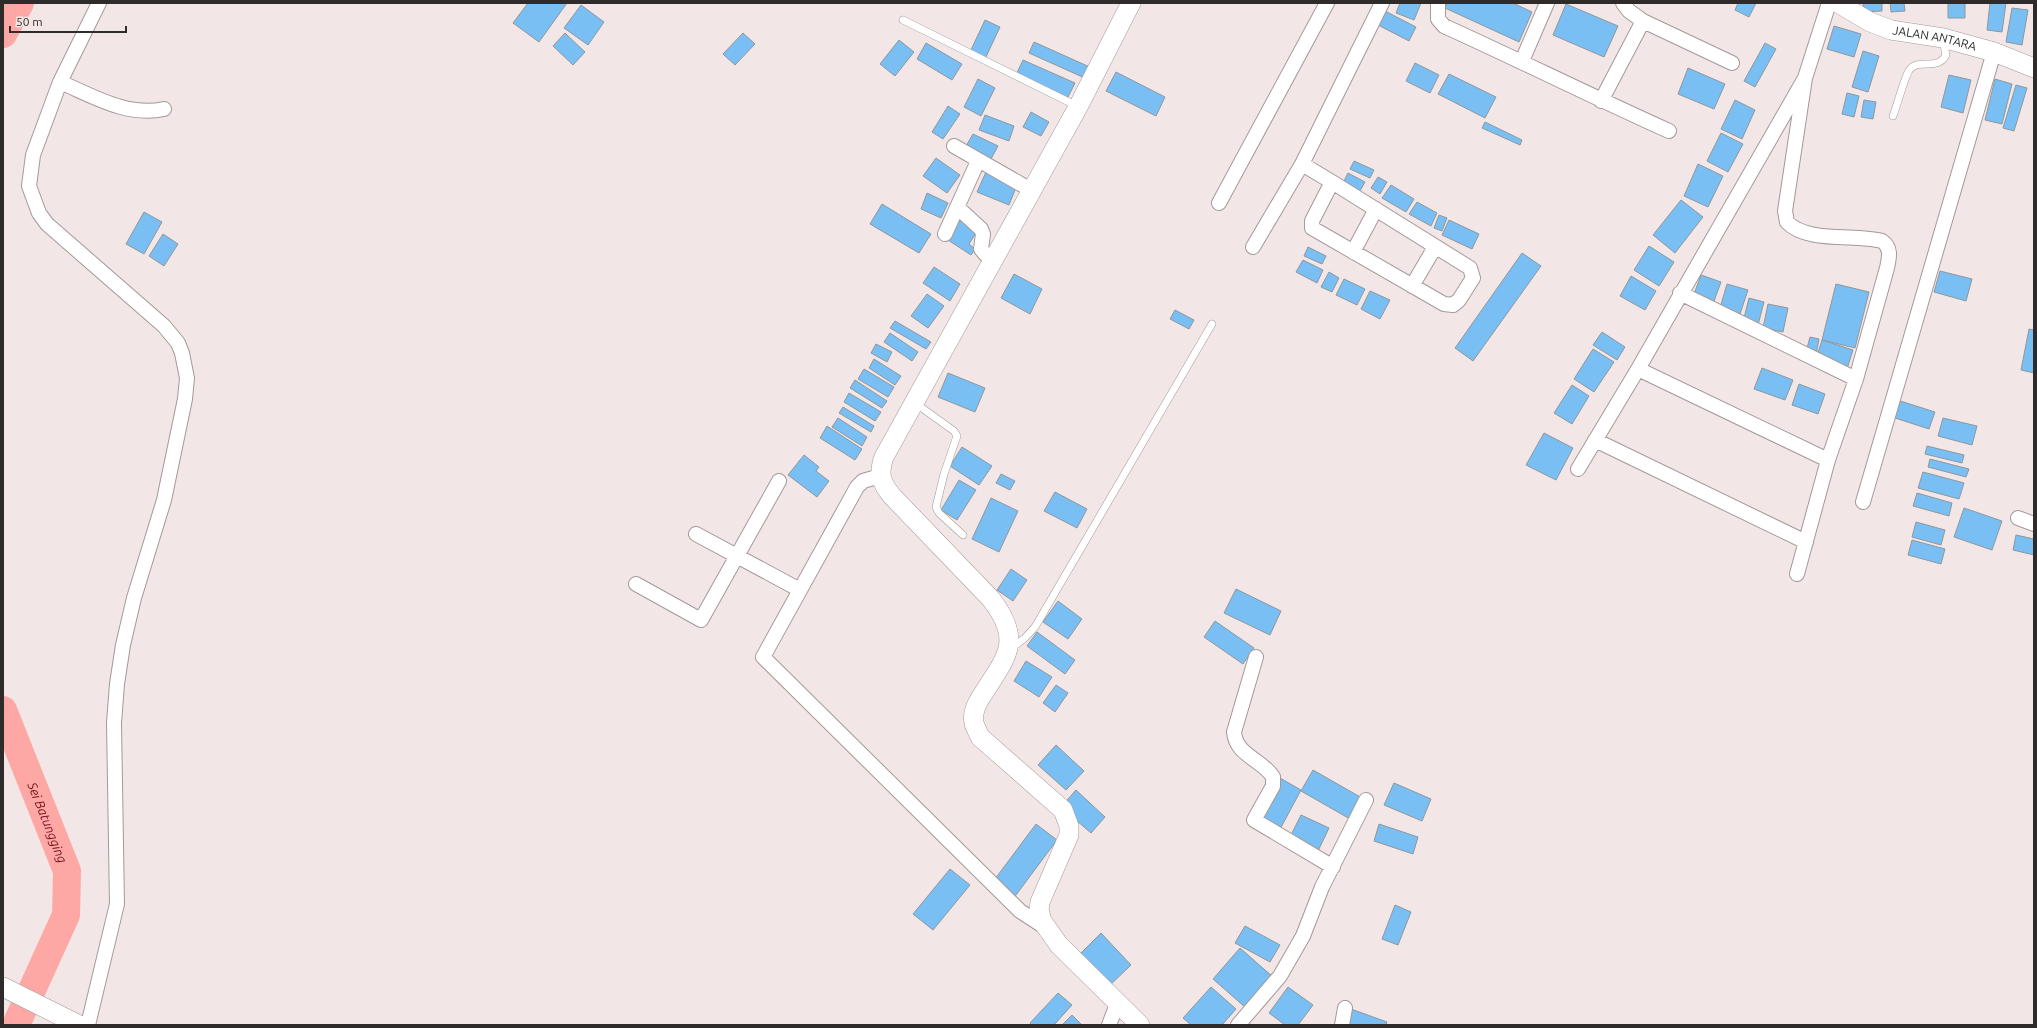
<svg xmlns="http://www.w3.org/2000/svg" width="2037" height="1028" font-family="Ubuntu,sans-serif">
<rect width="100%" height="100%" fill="#f2e7e6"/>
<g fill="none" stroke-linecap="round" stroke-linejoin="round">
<g stroke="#fea8a6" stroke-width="28">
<path d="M3,34L20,3"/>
<path id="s1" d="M3,710L67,871L66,915L16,1025"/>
</g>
</g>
<path fill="#79bff3" stroke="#8f979d" d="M528,3H567L539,42L513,23Z
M1400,3H1421L1414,20L1396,13Z
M1447,3H1513L1532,12L1519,42L1445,8Z
M1738,3H1756L1749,17L1735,10Z
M1863,3H1882V11L1864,12Z
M1890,3H1904L1905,11L1891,12Z
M1948,3H1965V18H1948Z
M1990,3H2006L2002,32L1987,30Z
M1566,4L1618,26L1604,57L1553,35Z
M581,5L604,22L588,45L564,28Z
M2012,8L2028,10L2022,45L2006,42Z
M1385,11L1416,27L1409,41L1378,25Z
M985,20L1000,27L985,59L970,52Z
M1834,26L1861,34L1854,57L1827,49Z
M565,33L585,52L573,65L553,46Z
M743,33L755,44L735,65L723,54Z
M899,40L914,52L895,76L880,64Z
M1034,42L1092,68L1087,79L1029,53Z
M926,43L962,64L952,80L917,59Z
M1765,43L1776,49L1755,87L1744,81Z
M1863,51L1879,56L1868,92L1852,87Z
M1023,60L1075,83L1067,99L1016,75Z
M1415,63L1439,75L1430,93L1406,81Z
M1688,68L1725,84L1714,109L1678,94Z
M1116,72L1165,97L1156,116L1106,91Z
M1449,74L1496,97L1485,118L1438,94Z
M1949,75L1971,80L1963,113L1941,107Z
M978,79L995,88L981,116L964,107Z
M1995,79L2012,84L2002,124L1985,120Z
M2016,85L2027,88L2014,131L2003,128Z
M1847,93L1859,96L1854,117L1842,114Z
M1735,100L1755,110L1742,139L1721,129Z
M1864,100L1876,102L1873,119L1861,117Z
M948,106L960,114L943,139L932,132Z
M1031,112L1049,122L1041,136L1023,127Z
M985,115L1014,126L1009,141L979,130Z
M1485,122L1522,140L1520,145L1482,128Z
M1721,133L1743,144L1728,172L1707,161Z
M973,134L998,146L991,159L966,146Z
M936,158L960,175L947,193L923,176Z
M1354,161L1374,170L1370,178L1350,169Z
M1698,164L1723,176L1708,207L1684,196Z
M986,172L1017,185L1009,205L977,192Z
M1348,173L1365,182L1360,191L1343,183Z
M1378,177L1387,182L1380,194L1371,188Z
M1391,185L1414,199L1406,212L1382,198Z
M927,193L948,203L941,218L921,209Z
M1681,200L1703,217L1675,253L1653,235Z
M1417,202L1437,213L1431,226L1409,214Z
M882,204L931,234L919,253L870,224Z
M144,212L162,222L144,254L126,244Z
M1439,215L1447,218L1442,231L1434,228Z
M960,219L978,230L969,244L975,249L971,255L948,240Z
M1449,220L1479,234L1472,249L1442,235Z
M163,234L178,244L164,266L149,256Z
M1649,246L1674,262L1659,286L1634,270Z
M1308,247L1326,256L1322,264L1304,256Z
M1522,253L1541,266L1473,361L1455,348Z
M1303,260L1323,270L1317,283L1296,272Z
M934,267L960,284L950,301L923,283Z
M1940,271L1972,279L1966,301L1934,292Z
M1329,272L1339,278L1332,292L1321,287Z
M1014,274L1042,289L1030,314L1001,298Z
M1701,275L1721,282L1714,301L1694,294Z
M1631,276L1656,291L1645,310L1620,296Z
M1344,279L1365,289L1357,305L1336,295Z
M1727,284L1748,290L1740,314L1720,308Z
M1836,284L1869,292L1855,348L1822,340Z
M1370,291L1390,300L1380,319L1361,309Z
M927,294L944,306L928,328L911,316Z
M1749,298L1764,302L1758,325L1743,322Z
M1768,304L1788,308L1783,332L1763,328Z
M1175,310L1194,320L1189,329L1170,319Z
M895,321L931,342L926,349L890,328Z
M2029,329L2034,330V373L2021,370Z
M1602,332L1625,347L1617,360L1593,345Z
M890,333L918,352L912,361L884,342Z
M1810,337L1819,339L1816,355L1806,352Z
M1822,340L1853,350L1847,369L1816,359Z
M876,344L892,352L887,362L871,353Z
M1593,349L1614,362L1594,392L1574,379Z
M874,359L901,376L895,385L869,368Z
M1762,368L1793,380L1785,400L1754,389Z
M864,369L894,387L888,397L858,379Z
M948,373L985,388L975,412L938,397Z
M855,380L887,401L882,408L850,388Z
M1799,384L1825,394L1818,414L1792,405Z
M1572,385L1589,396L1572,424L1554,413Z
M849,393L881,412L875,421L844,402Z
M1897,400L1935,412L1929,429L1892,417Z
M843,407L874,426L871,432L839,413Z
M838,418L867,437L862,446L832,427Z
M1943,418L1977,426L1972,445L1938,436Z
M827,426L862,449L855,460L820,438Z
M1544,433L1573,448L1556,480L1526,465Z
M1927,446L1964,455L1962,463L1925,454Z
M962,447L992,466L979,485L950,466Z
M804,455L819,467L816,471L829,481L817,497L788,475Z
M1930,459L1969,469L1966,477L1928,467Z
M1923,472L1964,483L1959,499L1918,488Z
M1001,474L1015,481L1010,490L996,483Z
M959,480L976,490L957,520L941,510Z
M1055,492L1087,509L1077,528L1044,511Z
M1917,493L1952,503L1949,516L1913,506Z
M991,498L1018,511L999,552L972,539Z
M1964,508L2002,521L1992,550L1954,537Z
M1916,522L1945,530L1941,545L1912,537Z
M2016,535L2034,539V555L2013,550Z
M1912,540L1945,549L1941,564L1908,555Z
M1011,569L1027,580L1013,601L997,590Z
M1236,589L1281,611L1270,635L1224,613Z
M1058,601L1082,619L1068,639L1043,622Z
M1215,621L1254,648L1243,664L1204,637Z
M1037,632L1075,660L1065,674L1027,646Z
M1026,661L1052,677L1039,697L1014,681Z
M1056,685L1068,693L1055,712L1043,703Z
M1056,745L1084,771L1066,790L1038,765Z
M1313,770L1362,798L1350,819L1301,791Z
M1280,778L1301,790L1279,831L1258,820Z
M1394,783L1431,799L1422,821L1384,805Z
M1076,790L1105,817L1091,833L1061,807Z
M1301,815L1329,828L1318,851L1290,837Z
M1036,824L1057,840L1013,899L995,879Z
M1379,824L1418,837L1413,854L1374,841Z
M950,869L970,885L933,930L913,914Z
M1395,905L1411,912L1398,945L1382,939Z
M1245,926L1280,945L1270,962L1235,943Z
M1101,933L1131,965L1107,988L1077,957Z
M1240,948L1273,977L1246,1008L1213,979Z
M1211,987L1236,1009L1222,1025H1191L1183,1018Z
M1288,987L1313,1005L1298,1025H1285L1269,1013Z
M1058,993L1072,1005L1054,1025H1032L1030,1023Z
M1351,1009L1387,1022L1386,1025H1345Z
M1072,1015L1082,1025H1062Z"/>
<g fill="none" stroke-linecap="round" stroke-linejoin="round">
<g stroke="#a49999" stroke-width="8">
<path id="lane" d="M903,20L1077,106
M1893,116C1897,106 1905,75 1910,69C1920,58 1938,71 1946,55L1943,40
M915,403L954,431L957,436L944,474L936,507L939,513L963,535
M1010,649L1025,638L1035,627L1212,324"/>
</g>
<g stroke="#a49999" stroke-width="16">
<path id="street" d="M1438,3V19L1444,26C1519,60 1593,97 1669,131
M1643,21L1732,63
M1522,61L1547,3
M60,82C93,96 127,117 164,109
M1601,101L1643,21L1629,11L1623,3
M954,146L1031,190
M1302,164L1332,182L1470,268L1473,278L1459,300L1453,305L1444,304L1312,228V221L1332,182
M1219,203L1327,3
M957,207L981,229L983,234L981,249L985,254L993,258
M945,234L978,161
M1253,247L1302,164L1382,3
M1353,252L1376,209
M1412,286L1435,247
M1680,293L1856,379
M1638,369L1828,460
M1595,440L1806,542
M1578,469L1638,369L1805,78L1829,3
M880,476L863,481L857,487L763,657L1020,911L1046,928
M1863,502L1994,52
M2018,518L2034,524
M696,534L800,590
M1797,574L1828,460L1856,379L1887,268C1889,258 1892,248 1882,241C1856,234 1806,243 1787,222L1785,211L1805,78
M636,584L701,620L779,481
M1256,657L1234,732C1236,756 1262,759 1273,777V786L1254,820L1333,867
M88,1025L117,904L114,723L117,684L123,645L134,598L164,500L185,399L187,378L182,353L178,343L164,326L47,224L39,213L29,186L33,155L60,82L99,3
M1109,1025L1117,1004
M1238,1025L1280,976L1303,936L1322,887L1366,800
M1342,1025L1345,1008"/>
</g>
<g stroke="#a49999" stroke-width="20">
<g id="secondary">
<path d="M1131,3L1078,107L884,457C878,473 881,483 892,496L991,599C1024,642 1006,657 981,697C976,705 972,713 974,723C975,727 978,732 980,737L1063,810L1069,826V835L1040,902L1039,910L1042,921L1059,945L1140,1025"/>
<path id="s2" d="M1838,3L1870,22L1891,30L1943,38L1994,52L2034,68"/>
<path d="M3,987L79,1025"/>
</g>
</g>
<use href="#lane" stroke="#fff" stroke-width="7"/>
<use href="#street" stroke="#fff" stroke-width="14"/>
<use href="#secondary" stroke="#fff" stroke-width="19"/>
</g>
<g text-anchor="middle" stroke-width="3" stroke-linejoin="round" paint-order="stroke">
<g font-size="12" fill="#2f2b2a" stroke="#f2e7e6">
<text dy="4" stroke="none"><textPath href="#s2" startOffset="104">JALAN ANTARA</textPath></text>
</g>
<g font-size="13" font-style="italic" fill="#740f1d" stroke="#f2e7e6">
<text dy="5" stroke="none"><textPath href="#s1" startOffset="121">Sei Batungging</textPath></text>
</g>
</g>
<rect width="2037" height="1028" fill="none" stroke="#2f2b2a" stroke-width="8"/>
<path d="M10 26v6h116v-6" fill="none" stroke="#2f2b2a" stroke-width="2"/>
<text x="16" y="26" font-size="12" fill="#2f2b2a" stroke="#f2e7e6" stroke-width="3" paint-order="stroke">50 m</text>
</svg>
